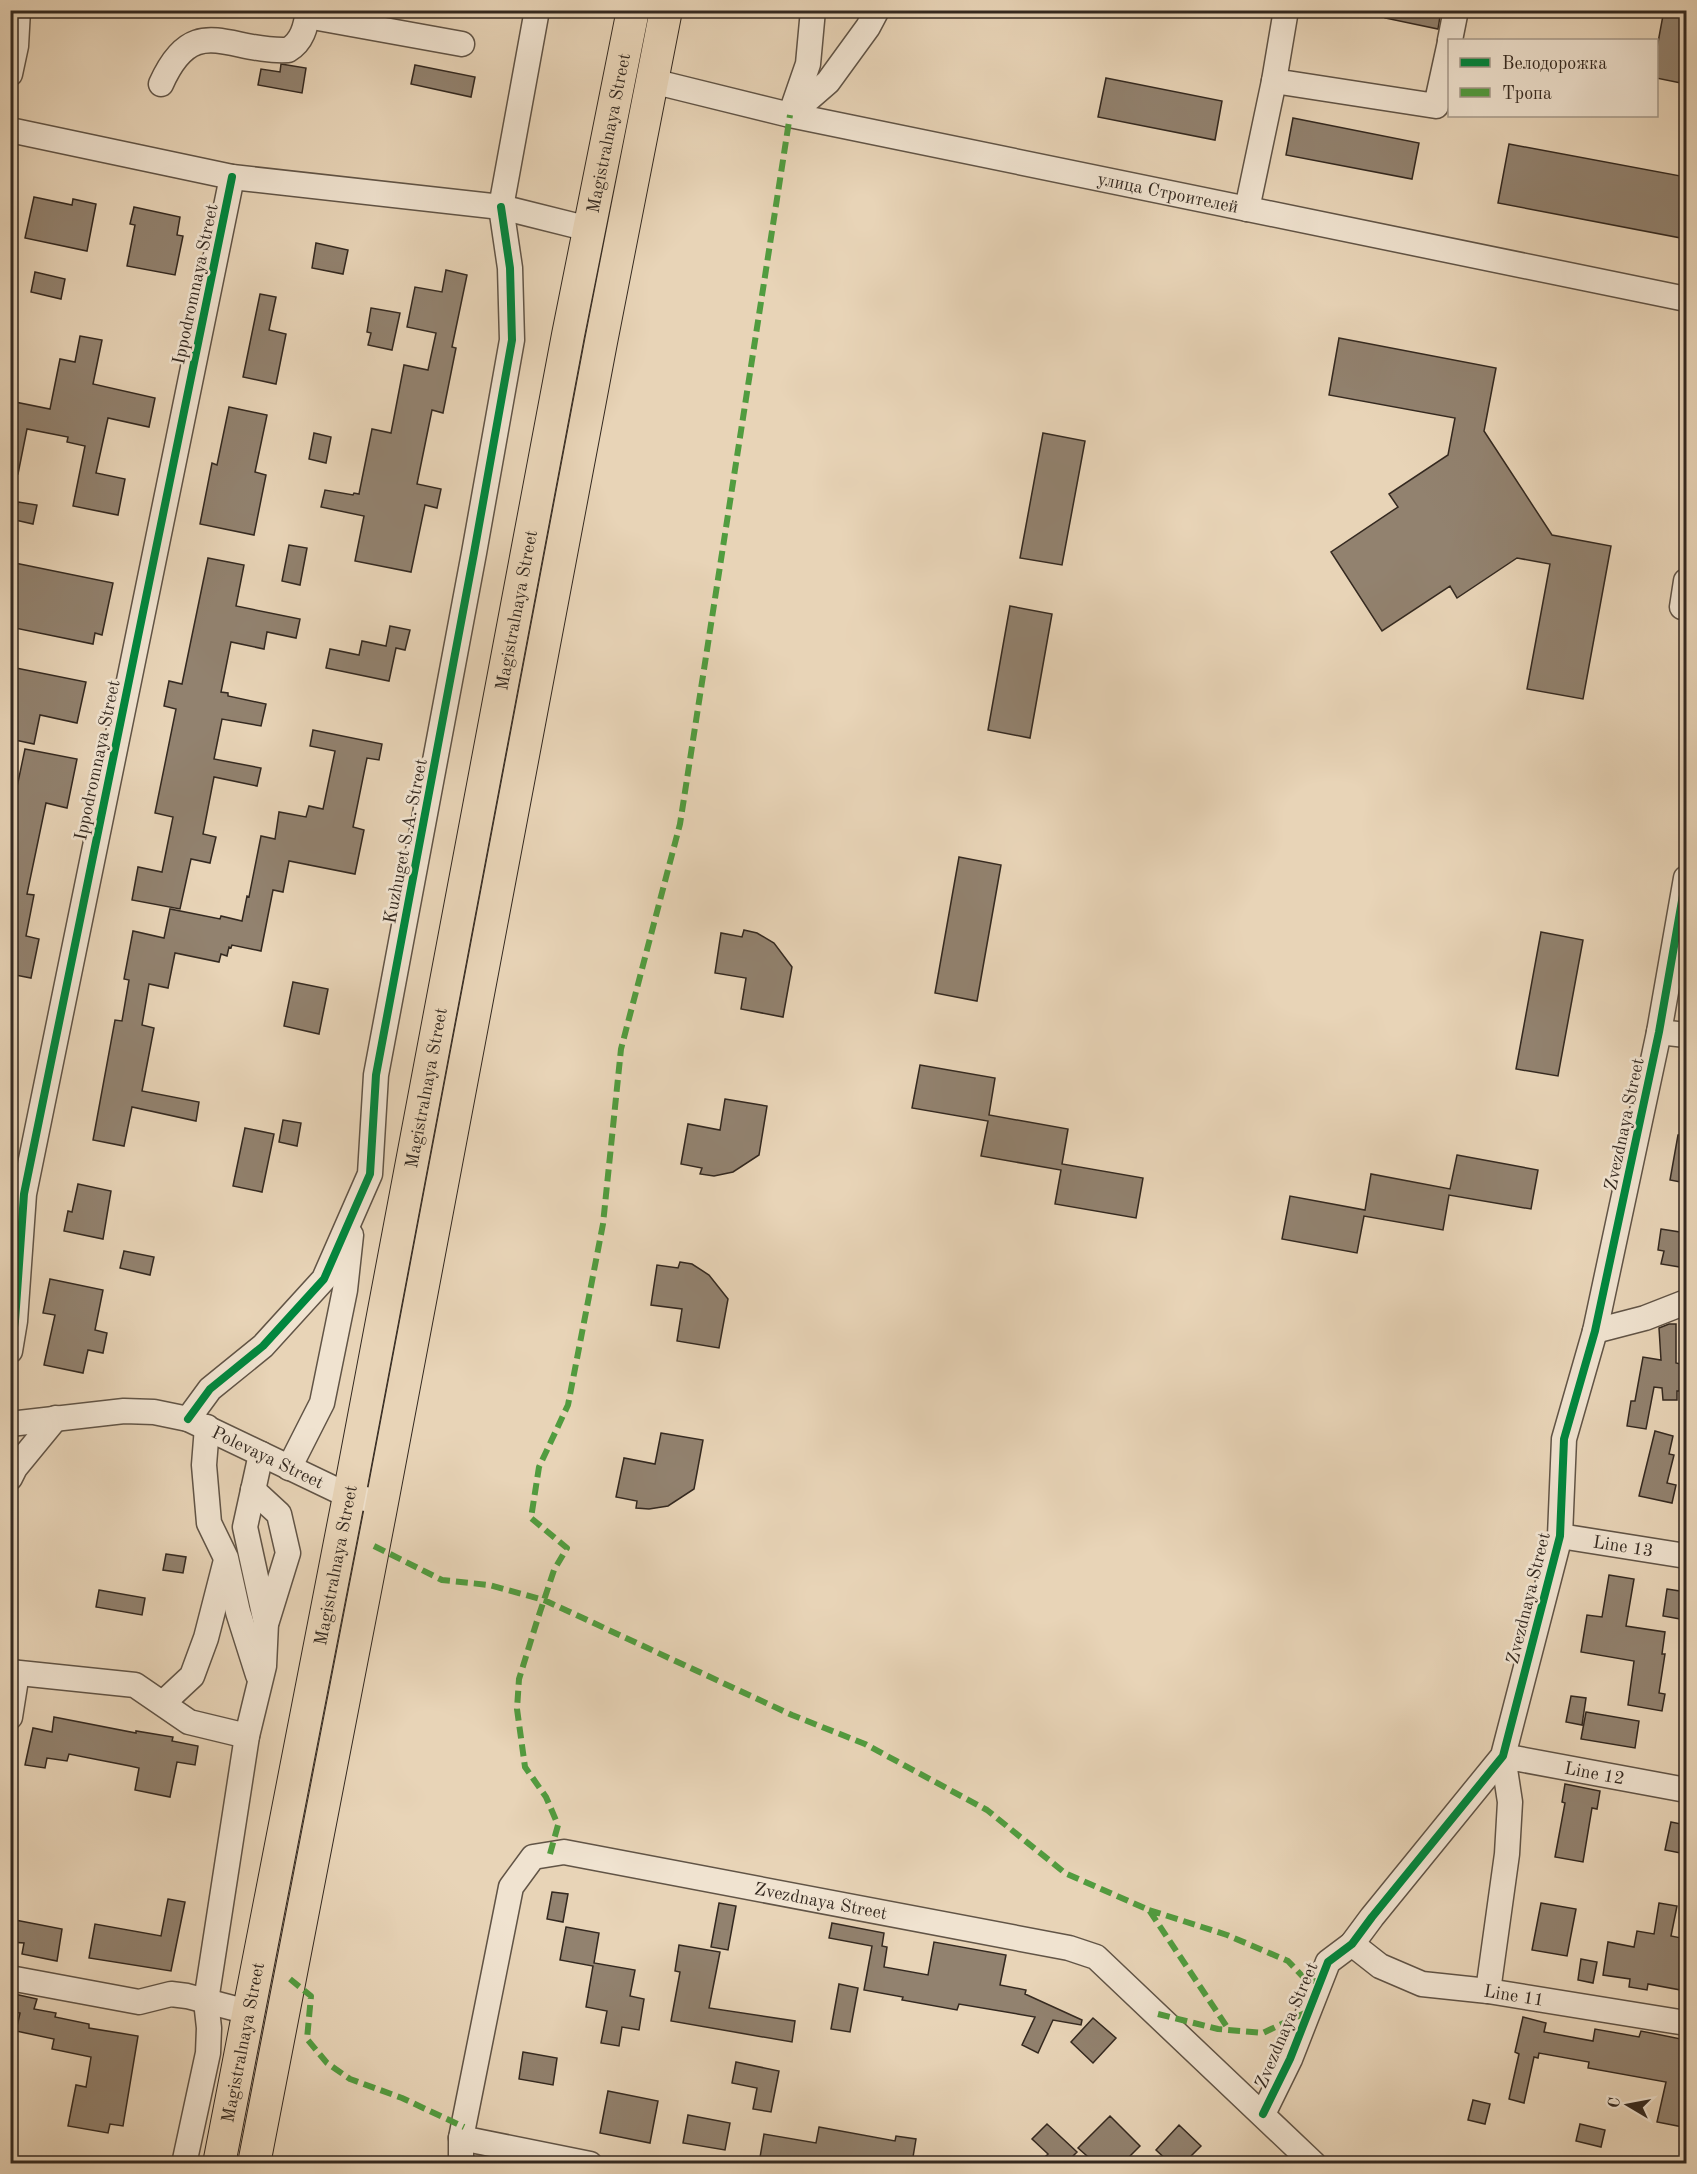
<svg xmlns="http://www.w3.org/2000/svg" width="1697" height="2174" font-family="'Old Standard TT',serif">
<rect width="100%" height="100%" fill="#e8d4b7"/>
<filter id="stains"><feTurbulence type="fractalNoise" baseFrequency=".00333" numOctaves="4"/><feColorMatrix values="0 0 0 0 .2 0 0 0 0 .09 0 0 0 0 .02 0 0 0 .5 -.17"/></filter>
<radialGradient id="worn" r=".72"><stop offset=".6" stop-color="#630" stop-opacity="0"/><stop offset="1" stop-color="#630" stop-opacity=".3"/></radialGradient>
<path fill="#92826f" stroke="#342920" stroke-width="1.5" d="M1386,10H1441L1438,29L1385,18Z
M1664,10H1686V84L1656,78V53Z
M281,64L306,68L302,93L258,85L261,69L280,72Z
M415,65L475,77L471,97L411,84Z
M1106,78L1222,101L1215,140L1098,117Z
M1293,118L1419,143L1412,179L1286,155Z
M1509,144L1686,177V207L1681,238L1498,203Z
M34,197L72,205L73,199L96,204L87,251L25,238Z
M134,207L180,217L177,235L183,236L175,275L127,266L135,225L130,224Z
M316,243L348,250L343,274L312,268Z
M446,270L467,275L452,347L456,348L443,413L432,410L417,484L441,489L437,508L425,505L411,572L355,561L364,516L321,507L325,490L353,495L354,493L359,494L372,429L391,433L404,365L428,370L436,333L407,327L415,287L442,292Z
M35,272L65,279L61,299L31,292Z
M260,294L276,297L269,330L286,334L276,384L243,377Z
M371,308L400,313L392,350L368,345L371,333L367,332Z
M80,336L102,340L93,384L155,398L149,427L108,418L96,473L125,479L118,515L73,506L85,446L67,442L68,437L27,429L18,474H10V401L50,409L60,359L75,362Z
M1339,338L1496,368L1484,431L1552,535L1611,546L1583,699L1527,689L1550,564L1517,558L1457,598L1450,586L1382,631L1331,552L1398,507L1389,494L1448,455L1455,418L1329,395Z
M229,407L267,415L255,472L266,475L254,535L200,524L212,463L217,465Z
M314,433L331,437L326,463L309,459Z
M1043,433L1085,441L1062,565L1020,558Z
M18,502L37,505L33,524L15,520Z
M289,545L307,548L300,585L282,581Z
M208,558L244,565L236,606L300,619L296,638L267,632L264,649L231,642L221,692L228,693V696L266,704L261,726L222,719L214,759L261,768L257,786L214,777L203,834L216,837L210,863L191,859L180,909L132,900L138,867L162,872L173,817L155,813L176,709L164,706L169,681L182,684Z
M10,562L113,583L102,635L95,633L93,644L10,627Z
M1010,606L1052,614L1030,738L988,730Z
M390,626L410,630L405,650L396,648L389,681L326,668L330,649L359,655L362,641L386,646Z
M16,668L86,682L77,723L40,715L34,744L10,739V693Z
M313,730L382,744L379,760L367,758L353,827L364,830L355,874L289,861L283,892L273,890L261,951L232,945L231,948L229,947L227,956L221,954L219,962L175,953L168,988L149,984L142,1025L154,1028L142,1091L199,1102L196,1121L132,1107L124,1146L93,1140L115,1020L122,1021L129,980L124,979L133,931L164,938L170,909L220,919L221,916L242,921L247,896L249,897L261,836L275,839L279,812L306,817L309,806L323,809L335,751L310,746Z
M25,749L77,759L67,808L46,803L27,894L34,895L26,936L39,939L31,978L10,974V820Z
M959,857L1001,865L977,1001L935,993Z
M744,930L757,933L774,943L792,967L783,1017L741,1009L746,978L715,973L721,933L742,937Z
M1541,932L1583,940L1558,1076L1516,1069Z
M293,982L328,989L319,1034L284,1026Z
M920,1065L995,1078L989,1115L1068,1129L1062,1164L1143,1178L1136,1218L1055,1204L1061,1170L981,1156L988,1121L912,1108Z
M725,1099L767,1106L759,1155L733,1172L714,1176L700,1174L702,1168L681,1164L688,1124L720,1130Z
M283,1120L301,1123L297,1146L279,1142Z
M245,1128L274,1134L262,1192L233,1186Z
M1678,1135H1686V1183L1670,1180Z
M1457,1155L1538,1170L1531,1209L1449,1195L1443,1230L1364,1216L1357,1253L1282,1239L1290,1196L1365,1210L1371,1174L1450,1189Z
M78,1184L111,1191L103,1239L64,1231L68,1211L72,1212Z
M1661,1229L1686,1233V1268L1661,1264L1664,1251L1658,1250Z
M124,1251L154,1257L150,1275L120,1268Z
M680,1262L692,1264L709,1275L728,1299L719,1348L677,1341L682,1309L651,1305L657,1265L678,1268Z
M50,1279L103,1290L95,1330L107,1333L103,1353L88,1350L83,1373L44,1365L55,1315L43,1313Z
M1669,1324H1676V1363L1685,1365L1681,1391H1677V1400H1663L1662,1388L1654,1387L1646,1429L1627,1426L1631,1401H1635L1643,1357L1661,1360L1659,1328Z
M1655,1431L1673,1436L1669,1454L1674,1455L1667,1483L1676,1485L1672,1503L1639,1496Z
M661,1433L703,1440L694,1489L668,1506L649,1509L636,1508L637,1501L616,1497L624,1458L655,1464Z
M166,1554L186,1557L183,1573L163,1570Z
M1609,1575L1634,1579L1626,1626L1665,1632L1662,1654H1665L1659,1693L1665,1694L1662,1711L1628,1705L1634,1661L1581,1652L1587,1615L1602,1617Z
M1667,1589L1686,1592V1620L1663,1616Z
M99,1590L145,1598L142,1615L96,1607Z
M1571,1696L1586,1698L1582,1725L1566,1722Z
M1586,1712L1639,1721L1635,1748L1581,1739Z
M54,1717L136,1733V1731L173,1737L172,1741L198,1746L195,1765L177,1762L170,1797L135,1790L139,1768L130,1766L69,1754L67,1761L47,1758L45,1768L25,1765L33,1728L52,1732Z
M1565,1784L1600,1791L1597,1809L1592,1808L1583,1862L1555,1857L1565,1803L1562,1802Z
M1671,1822L1686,1825V1854L1665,1850Z
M552,1892L568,1894L563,1922L547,1919Z
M168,1899L185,1902L171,1971L89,1958L95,1924L161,1936Z
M719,1903L736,1906L728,1950L711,1947Z
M1541,1903L1576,1909L1567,1956L1532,1950Z
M1659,1903L1677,1906L1671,1936L1686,1939V1991L1648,1984L1647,1990L1629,1987L1630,1979L1603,1975L1608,1942L1634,1947L1637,1931L1654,1934Z
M10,1919L62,1929L57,1961L22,1954L24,1943L10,1942Z
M832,1923L884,1933L882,1946L887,1947L884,1967L928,1975L934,1942L1006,1955L1000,1985L1026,1990L1025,1994L1082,2020L1081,2025L1053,2020L1038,2053L1022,2045L1035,2017L959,2004L957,2010L902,2000L903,1997L864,1990L872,1946L829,1938Z
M566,1927L599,1933L594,1963L635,1970L630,1996L644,1999L639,2030L622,2027L619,2046L601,2043L607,2011L586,2007L593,1966L560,1960Z
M679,1945L720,1952L709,2008L795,2021L792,2042L671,2021L680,1972L675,1971Z
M1581,1959L1597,1962L1593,1983L1578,1980Z
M839,1984L858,1988L850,2032L831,2029Z
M10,1993L37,1999L34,2009L56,2013L55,2017L89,2024V2028L138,2036L123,2126L110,2124L108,2133L68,2126L76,2085L86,2087L91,2057L52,2049L54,2039L16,2031L20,2013L10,2011Z
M1523,2017L1546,2023L1544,2032L1593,2041L1595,2029L1639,2037L1641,2031L1686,2040V2112L1683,2127L1657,2122L1666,2082L1588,2068L1589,2062L1539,2053L1538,2058L1534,2057L1524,2103L1509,2099L1519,2054L1515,2052Z
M1093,2018L1116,2038L1093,2063L1071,2042Z
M523,2052L557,2058L553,2085L519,2079Z
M736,2062L779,2071L771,2112L753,2109L757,2088L732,2083Z
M608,2091L658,2101L650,2143L600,2133Z
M1473,2100L1490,2104L1485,2124L1468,2120Z
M688,2115L730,2123L725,2150L683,2143Z
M1110,2116L1140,2146L1123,2163H1095L1078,2148Z
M1047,2124L1077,2152L1066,2163H1039L1048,2154L1032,2139Z
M1580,2124L1605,2130L1601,2147L1576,2141Z
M1179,2125L1201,2146L1184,2163H1170L1156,2150Z
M819,2127L895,2141L896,2136L916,2139L912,2163H759L764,2134L816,2143Z"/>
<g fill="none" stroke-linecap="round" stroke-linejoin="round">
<g stroke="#615446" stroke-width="27">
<g id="minor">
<path d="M1286,10L1274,81L1436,106L1450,42"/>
<path d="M307,16L462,44"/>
<path d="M1450,40L1456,10"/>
<path d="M10,74L16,46L18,10"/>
<path id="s1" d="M652,81L790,115L1686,299"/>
<path d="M161,84C194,10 228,53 288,50C302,42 306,27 308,10"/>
<path d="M791,113L808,64L813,10"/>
<path d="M790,115L828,82L868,27L877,10"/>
<path d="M10,130L232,177L501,207L589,229"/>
<path d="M1247,209L1274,81"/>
<path d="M1682,607L1686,581"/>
<path d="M1659,1032L1686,1035"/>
<path d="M1595,1331L1645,1318L1686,1302"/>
<path d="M10,1351L15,1321L24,1194L232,177"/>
<path d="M188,1419L210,1389L263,1346L324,1279L370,1174L376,1075L474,553L512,340L510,268L501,207L537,10"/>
<path id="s2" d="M10,1424L124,1411L154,1412L188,1419L349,1496L382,1502"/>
<path d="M207,1427L204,1465L209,1523L226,1558L238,1612L258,1675"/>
<path d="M289,1468L322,1403L345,1290L351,1235"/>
<path d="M10,1478L15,1468L56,1418"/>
<path d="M253,1490L279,1514L288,1553L267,1621"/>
<path id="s3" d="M1560,1536L1686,1556"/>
<path d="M10,1672L135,1685L189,1722L247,1736"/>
<path d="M163,1703L192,1676L206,1638L225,1564"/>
<path d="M10,1717L17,1673"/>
<path id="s4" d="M1352,1944L1380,1966L1422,1984L1488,1991L1686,2023"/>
<path d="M10,1978L139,2002L171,1994L187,1996L248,2012"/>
<path id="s5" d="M1488,1991L1507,1854L1510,1802L1503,1756L1686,1790"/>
<path d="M1263,2114L1290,2059L1328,1962L1352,1944L1372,1917L1503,1756L1560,1536L1564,1439L1595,1331L1659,1032L1686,878"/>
<path d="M461,2138L590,2164"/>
<path d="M184,2164L208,2053L209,2028L206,2001L247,1736L264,1666L266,1623L245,1527L261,1454"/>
<path id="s6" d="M461,2164V2138L511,1887L533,1857L564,1852L1069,1948L1096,1957L1314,2164"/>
</g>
</g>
<g stroke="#342920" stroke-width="34">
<g id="major">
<path id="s7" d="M219,2164L349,1496L568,335L633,10"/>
<path d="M254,2164L380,1513L601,342L666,10"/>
</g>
</g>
<use href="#minor" stroke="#f0e3d0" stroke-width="24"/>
<use href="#major" stroke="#e8d4b7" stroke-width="32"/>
<path stroke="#519c3f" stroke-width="6" stroke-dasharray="12 6" stroke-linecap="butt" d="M374,1546L442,1580L489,1585L544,1600L792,1715L865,1744L987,1810L1065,1873L1149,1910L1229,2030
M550,1854L558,1825L546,1797L525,1767L517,1709L519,1679L537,1621L554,1570L567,1548L531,1518L539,1467L568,1405L603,1224L621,1049L680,824L790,115
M1149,1910L1227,1935L1288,1961L1305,1979L1320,1982
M290,1979L311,1996L307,2039L327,2063L350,2079L402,2098L464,2127
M1158,2014L1218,2029L1263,2033L1309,2011"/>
<g stroke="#f0e3d0" stroke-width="11">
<path id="cycleway" d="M10,1351L15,1321L24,1194L232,177
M188,1419L210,1389L263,1346L324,1279L370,1174L376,1075L474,553L512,340L510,268L501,207
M1263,2114L1290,2059L1328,1962L1352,1944L1372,1917L1503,1756L1560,1536L1564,1439L1595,1331L1659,1032L1686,878"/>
</g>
<use href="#cycleway" stroke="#00873e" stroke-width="8"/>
</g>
<g text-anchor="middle" stroke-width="5" stroke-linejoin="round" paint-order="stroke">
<g font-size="18" fill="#342920" stroke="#f0e3d0">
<text dy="6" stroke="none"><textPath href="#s7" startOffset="2068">Magistralnaya Street</textPath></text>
<text dy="6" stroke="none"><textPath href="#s1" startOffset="528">улица Строителей</textPath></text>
<text transform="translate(195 284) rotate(-78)" y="6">Ippodromnaya Street</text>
<text dy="6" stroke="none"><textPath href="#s7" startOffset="1582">Magistralnaya Street</textPath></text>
<text transform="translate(97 760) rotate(-78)" y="6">Ippodromnaya Street</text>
<text transform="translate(405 841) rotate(-79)" y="6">Kuzhuget S.A. Street</text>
<text dy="6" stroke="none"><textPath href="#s7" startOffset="1096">Magistralnaya Street</textPath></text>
<text transform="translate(1624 1124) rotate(-78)" y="6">Zvezdnaya Street</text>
<text dy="6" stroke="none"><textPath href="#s2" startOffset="268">Polevaya Street</textPath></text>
<text dy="6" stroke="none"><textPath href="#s3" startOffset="64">Line 13</textPath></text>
<text dy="6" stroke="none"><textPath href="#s7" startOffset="610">Magistralnaya Street</textPath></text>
<text transform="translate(1528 1598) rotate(-76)" y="6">Zvezdnaya Street</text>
<text dy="6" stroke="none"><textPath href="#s5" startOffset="330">Line 12</textPath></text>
<text dy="6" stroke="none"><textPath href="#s6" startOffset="612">Zvezdnaya Street</textPath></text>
<text dy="6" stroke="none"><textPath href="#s4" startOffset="174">Line 11</textPath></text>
<text transform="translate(1286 2025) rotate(-67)" y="6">Zvezdnaya Street</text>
<text dy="6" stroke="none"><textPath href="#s7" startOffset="124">Magistralnaya Street</textPath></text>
</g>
</g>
<rect width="1697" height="2174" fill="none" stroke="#e8d4b7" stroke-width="36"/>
<rect x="12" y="12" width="1673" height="2150" fill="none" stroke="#342920" stroke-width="3"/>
<rect x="18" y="18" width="1661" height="2138" fill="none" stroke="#342920" stroke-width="1.5"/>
<rect x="1448" y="39" width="210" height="78" fill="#f0e3d0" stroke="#a5998a" stroke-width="1.5"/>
<rect x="1460" y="58" width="30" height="9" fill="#00873e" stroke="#a5998a" stroke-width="1.5"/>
<text x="1502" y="69" font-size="18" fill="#342920">Велодорожка</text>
<rect x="1460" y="88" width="30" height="9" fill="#519c3f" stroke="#a5998a" stroke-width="1.5"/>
<text x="1502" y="99" font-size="18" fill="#342920">Тропа</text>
<g transform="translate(1628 2105) rotate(280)" stroke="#f0e3d0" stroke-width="4.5" paint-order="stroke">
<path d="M0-4.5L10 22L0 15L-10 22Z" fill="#342920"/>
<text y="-9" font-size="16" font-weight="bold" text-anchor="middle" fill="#342920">С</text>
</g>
<rect width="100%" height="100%" filter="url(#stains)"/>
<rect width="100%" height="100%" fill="url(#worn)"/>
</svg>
